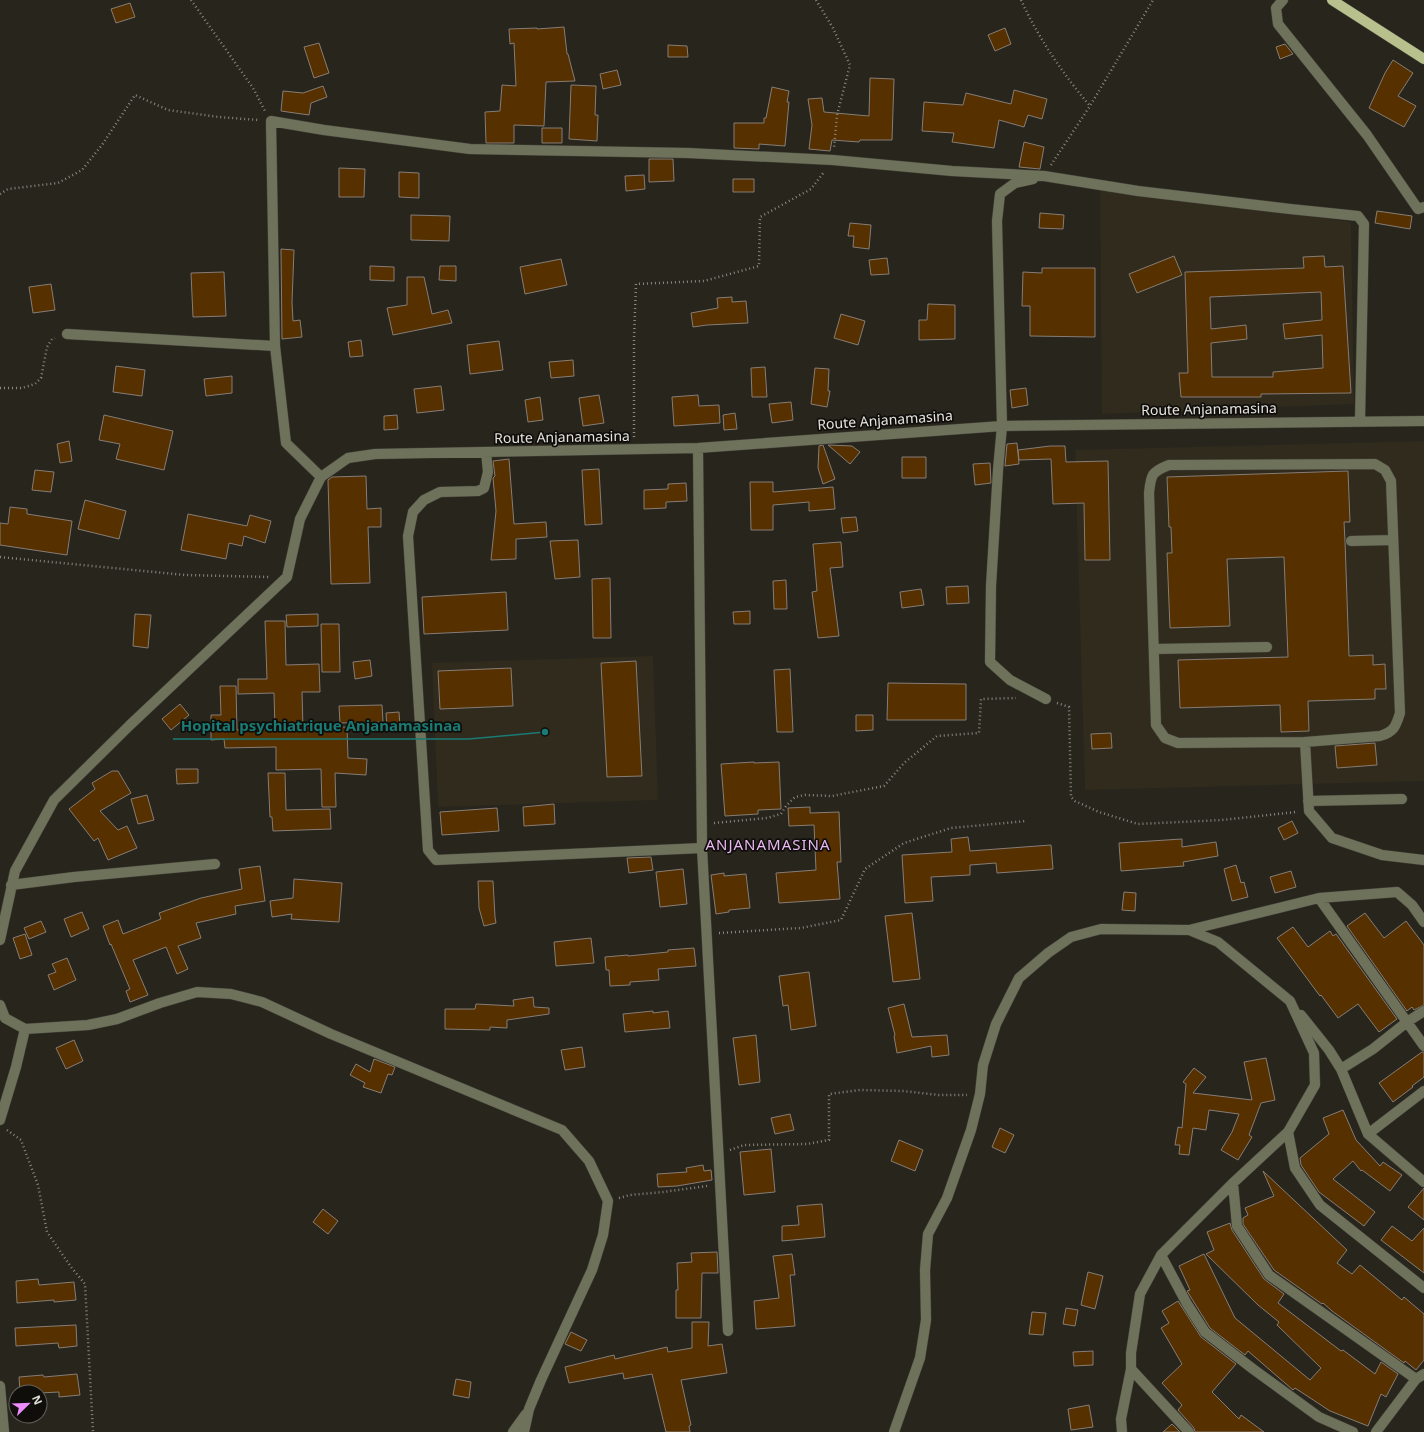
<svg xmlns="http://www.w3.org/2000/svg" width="1424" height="1432" font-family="'Noto Sans',sans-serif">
<rect width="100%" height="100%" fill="#28251d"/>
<path fill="#302b1d" d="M1100,189L1351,222L1354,404L1102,414Z
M1424,441V781L1085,790L1075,450Z
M653,656L658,800L438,807L432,663Z"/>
<path fill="#573000" stroke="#857d76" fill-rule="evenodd" d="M130,3L135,17L116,23L111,9Z
M564,27L567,54H568L575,81L546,82L544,126L514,125V143H486L485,112L500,111L502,85L516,86L514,43L510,44L509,29L537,28V29Z
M1005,28L1011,44L995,51L988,35Z
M319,43L329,73L314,78L304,47Z
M1285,44L1293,54L1280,59L1276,47Z
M668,45L687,46L688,57H668Z
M1393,60L1413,73L1398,96L1416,106L1404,127L1369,108L1385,73Z
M617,70L621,85L603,89L600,74Z
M870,78L894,79L892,140H860L859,142L832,140L830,151L809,149L812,125L808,99L822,98L824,112L869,116Z
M571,85L596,86L595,115H598L597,141L569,139Z
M323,86L327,97L311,103L309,115L281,111L283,91L303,93Z
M772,87L789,91L787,102H789L785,146L759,144V149L734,148V123H764V118H766Z
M1014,90L1047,99L1042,119L1028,115L1024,127L999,120L994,148L952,142L954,133L922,131L924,102L963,105L966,93L1011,104Z
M542,128H562V143H542Z
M1024,142L1044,147L1040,169L1019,167Z
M649,159H673L674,181L649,182Z
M339,168L365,169L364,197H339Z
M399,172L419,173V198L399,197Z
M644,175L645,189L626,191L625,176Z
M733,179H754V192H733Z
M1377,211L1412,216L1410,229L1375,223Z
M1040,213L1064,215L1063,229L1039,228Z
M411,215L450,216L449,241L411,240Z
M850,223L871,225L869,249L853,247L854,236H848Z
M281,249L294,250L292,302L293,321L300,320L302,337L282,339Z
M1174,256L1182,275L1137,293L1129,274Z
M1324,256L1325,267L1343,266L1351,393L1261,394V397H1181L1179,373H1188L1185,272L1304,268L1303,257ZM1321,292L1322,320L1283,324L1285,339L1322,335L1323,368L1273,372V377H1212L1211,343L1247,339L1246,325L1211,329L1210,297Z
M887,258L889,274L871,275L869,260Z
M561,259L567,285L525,294L520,267Z
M370,266L394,267V281L370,280Z
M440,266H456V281L439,280Z
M1042,268H1095V337L1030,336V306H1022L1023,272L1042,273Z
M224,272L226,316L193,317L191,273Z
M407,277H424L432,314L448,310L452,323L393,335L387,308L407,305Z
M51,284L55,310L33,313L29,287Z
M732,297V302L746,301L748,323L707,325L693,327L691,313L718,308L717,298Z
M928,304L955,305V339L919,340V320H927Z
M841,314L865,321L858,345L834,338Z
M361,340L363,356L350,357L348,342Z
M499,341L503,370L470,374L467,345Z
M573,360L574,376L551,378L549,362Z
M116,366L145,370L142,396L113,392Z
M765,367L767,397H752L751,368Z
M815,368L829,369L828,391H830L827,407L811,404Z
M232,376V393L206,396L204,379Z
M441,386L444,410L417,413L414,389Z
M1026,388L1028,405L1012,408L1010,390Z
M599,395L604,423L583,426L579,398Z
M698,395L699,406L719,405L720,423L674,426L672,397Z
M540,397L543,420L528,422L525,400Z
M791,402L793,420L772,423L769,404Z
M735,413L737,429L724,430L723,415Z
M104,415L173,431L164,470L116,459L120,444L99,440Z
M397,415L398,429L384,430V416Z
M69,441L72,461L60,463L57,444Z
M1017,443L1019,464L1005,466L1007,444Z
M823,445L835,479L823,484L818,468L819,446Z
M828,445L852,446L860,452L850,464Z
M1050,446H1065L1066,462L1108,461L1110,560H1085L1084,503L1053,504L1051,459L1019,460L1018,450Z
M902,457H926V478H902Z
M509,459L514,524L546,522L547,537L516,539V559L491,560L496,511L493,478L495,476L493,461Z
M990,463L991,483L975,485L973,464Z
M599,469L602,524L585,525L582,470Z
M35,470L54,472L51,492L32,490Z
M1348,471L1350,522H1344L1345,541L1349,656L1373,655V665L1385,664L1386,689H1375V699L1308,701L1309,731L1281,732L1280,705L1180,708L1178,660L1288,657L1284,557L1227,559L1230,626L1170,628L1167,553H1172L1171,527H1169L1167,477Z
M366,476L367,509L381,508V527H368L370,583L331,584L328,480L332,477Z
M750,482H773V492L833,487L835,509L809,511V502L773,505V530H751Z
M686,483L687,501L666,502V508L644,509V490L668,489V484Z
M85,500L126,511L119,539L78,529Z
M10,507L27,509V514L72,521L67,555L0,545V523L8,524Z
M188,514L247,526L250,515L271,521L265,543L244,536L242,546L229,543L226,559L181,550Z
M856,517L858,531L843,533L841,518Z
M578,540L580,577L555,579L550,541Z
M841,542L843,567L830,568L839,636L818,638L812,592L817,591L813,544Z
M610,578L611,638H593L592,579Z
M786,580L787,609H774L773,581Z
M968,586L969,603L947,604L946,587Z
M921,589L924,605L902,608L900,592Z
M506,592L508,630L424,634L422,597Z
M750,611V624H734L733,612Z
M135,614L151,615L148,648L133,646Z
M318,614V626L287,627L286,615Z
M265,621H285L286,665L319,664L320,692H302L303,728L347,727L348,758L367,759L366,775L335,773L336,807H322L321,769L276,770V747L225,748L224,739L211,740V715H221L220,686H236L237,730L275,729L274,693L238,694V679H267Z
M321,624H339L340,672H322Z
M370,660L372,676L355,679L353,662Z
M636,661L642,776L607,777L601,663Z
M511,668L513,706L440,709L438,671Z
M790,669L793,732H777L774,670Z
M888,683L966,684V720H887Z
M180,704L189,715L171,730L162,719Z
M382,705L383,722L340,723L339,706Z
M399,712L400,726L387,727L386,713Z
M856,715H873V730L856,731Z
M1111,733L1112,748L1092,749L1091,734Z
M1375,743L1377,765L1337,768L1335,746Z
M754,762V763L779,762L781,809L758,810V814L725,816L721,764Z
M176,769H198V783L177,784Z
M112,771H118L131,793L100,811L118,830L127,826L137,848L108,860L98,838L94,841L69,809L95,789L92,783Z
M268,773H285L286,810L330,809L331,829L273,831L272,817H270Z
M147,795L154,820L138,824L131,799Z
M554,804L555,824L524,826L523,807Z
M810,807V813L839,812L841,862H837L840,899L779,903L776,873L816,870L814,825L789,826L788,808Z
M497,808L499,831L442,835L440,812Z
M1292,821L1298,833L1284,840L1278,828Z
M968,837L970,851L1051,845L1053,869L997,873L996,863L970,865V875L931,877L933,901L905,903L902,855L952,852L951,839Z
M1182,839V847L1216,842L1218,856L1183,862L1184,866L1121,871L1119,843Z
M651,857L653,870L629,873L627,858Z
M1236,865L1241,883L1244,882L1248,897L1232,901L1224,869Z
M260,866L265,901L235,906L236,914L196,923L201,938L178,946L188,969L177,974L166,947L133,960L148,995L130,1002L126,991L130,989L111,944L110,945L103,926L118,920L123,934L161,919L159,913L201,898L242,889L239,869Z
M683,869L687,904L660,907L656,872Z
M1291,871L1296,887L1275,893L1270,877Z
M724,873V876L746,874L750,908L729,910V912L716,914L711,875Z
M294,879L342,883L339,922L291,919L292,914L272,917L270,901L293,898Z
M478,881H493L495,917L496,923L484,926L479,908Z
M1124,892L1136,893L1135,911L1122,910Z
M82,912L89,929L71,937L64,919Z
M912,913L920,979L893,982L885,916Z
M1365,913L1384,938L1406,921L1424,945V1005L1414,1010L1412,1007L1407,1011L1347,926Z
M41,921L46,932L29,939L24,928Z
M1293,927L1308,947L1330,931L1333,936L1336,934L1397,1019L1379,1032L1358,1004L1338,1018L1321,995L1320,996L1277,938Z
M25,934L32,955L20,959L13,938Z
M591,938L594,963L556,966L554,942Z
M694,948L696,966L658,969L659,980L630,982V985L610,986L609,970H606L605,957L628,955V956L668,952V950Z
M67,958L76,980L54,990L48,975L56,972L52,964Z
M809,972L816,1026L791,1030L788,1005L783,1006L779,976Z
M533,997L534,1007L549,1008V1014L507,1020V1028L490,1027V1030L445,1029V1009H475L476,1004L514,1006L513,1000Z
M904,1004L912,1037L947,1035L949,1055L932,1057L931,1046L897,1053L894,1036L895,1035L888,1008Z
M653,1011V1013L668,1011L670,1028L625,1032L623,1014Z
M756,1035L760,1082L739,1085L733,1038Z
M74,1040L83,1061L66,1069L56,1048Z
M582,1047L585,1067L565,1070L561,1050Z
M1422,1052H1424V1077L1412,1086L1413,1087L1393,1102L1379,1083Z
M1266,1058L1275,1100L1261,1103L1249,1135L1252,1137L1238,1160L1221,1150L1232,1132L1239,1114L1209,1110L1206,1130L1193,1128L1189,1155L1179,1154L1180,1145H1175L1178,1127L1182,1128L1186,1084L1183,1082L1194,1068L1206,1077L1193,1093L1252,1100L1244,1062Z
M374,1059L395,1067L392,1075L388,1074L381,1093L363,1087L365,1083L350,1075L356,1064L370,1072Z
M1343,1110L1356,1140L1380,1166L1383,1162L1402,1175L1390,1191L1362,1170L1361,1171L1353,1161L1333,1179L1375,1212L1364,1226L1319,1192L1301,1165L1300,1158L1329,1134L1323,1118Z
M790,1114L794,1130L775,1134L771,1118Z
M1000,1128L1014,1135L1005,1153L992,1147Z
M899,1140L923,1150L915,1171L891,1161Z
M771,1149L775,1192L744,1195L740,1152Z
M703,1165L704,1171L711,1170L712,1180L677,1186L658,1187L657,1174L687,1172L686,1168Z
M1263,1171L1347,1250L1337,1263L1352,1274L1360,1265L1402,1300L1404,1297L1424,1314V1360L1416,1370L1405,1361L1404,1363L1332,1311L1323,1303L1322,1304L1274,1270L1243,1224V1218L1248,1215L1245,1208L1274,1196Z
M1424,1188V1220L1408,1207Z
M822,1204L825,1237L782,1241V1226L799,1225L797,1206Z
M323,1209L338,1221L328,1234L313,1222Z
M1230,1223L1232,1230L1264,1279L1284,1294L1278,1303L1341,1351L1343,1350L1375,1374L1381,1362L1398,1374L1386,1397L1381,1394L1368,1426L1330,1411L1295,1388L1293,1390L1248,1351L1245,1355L1210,1328L1187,1291L1190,1290L1179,1266L1204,1254L1235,1318L1310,1380L1321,1368L1277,1325L1279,1322L1258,1305L1206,1254L1214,1250L1207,1232Z
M1392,1226L1412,1241L1424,1228V1273L1381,1240Z
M717,1252L718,1273H702L701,1318H676V1290H678L677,1263L692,1262L691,1253Z
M792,1254L795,1275H790L795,1326L756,1329L754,1301L779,1298L773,1256Z
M1088,1272L1103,1276L1095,1309L1081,1305Z
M38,1279L39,1285L74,1282L76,1300L54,1302V1300L17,1303L16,1281Z
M1178,1301L1201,1337L1236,1364L1212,1392L1239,1419L1241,1415L1264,1432H1195L1194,1428L1178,1410L1182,1405L1162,1383L1182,1364L1161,1328L1169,1323L1162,1311Z
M1066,1308L1078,1310L1075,1326L1063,1324Z
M1032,1312L1046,1313L1043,1335L1029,1334Z
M692,1322H709L708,1346L722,1344L727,1373L681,1380L691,1425L689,1426L690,1432H666L652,1374L624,1379L623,1373L569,1383L565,1367L614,1355L615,1359L667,1347L668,1352L692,1348Z
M76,1325L77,1346L59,1348L58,1343L16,1346L15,1328Z
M571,1332L587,1340L581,1351L565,1344Z
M1093,1351V1365L1074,1366L1073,1352Z
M77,1374L80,1395L59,1397V1392L40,1393L20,1392L19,1377L43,1375L44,1377Z
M456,1379L471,1382L469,1398L453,1395Z
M1089,1405L1093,1427L1071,1430L1068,1409Z
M1172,1424L1180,1432H1163Z"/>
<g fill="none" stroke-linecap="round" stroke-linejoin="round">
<g stroke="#424038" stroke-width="11">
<path id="minor" d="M1283,0L1276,8L1278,24L1367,135L1418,209L1424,207
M1033,179L1015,183L1000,194L997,221L1002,426L998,470L991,586L990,662L1010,680L1046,699
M67,334L275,346
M698,448L702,848L728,1331
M486,452L488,472L484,488L478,491L440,492L424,500L413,512L408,536L428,850L436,860L702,848
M321,477L286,443L275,346L271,121L324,130L470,149L688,153L833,160L952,171L1044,176L1138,191L1290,209L1358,216L1364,224L1360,421
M1351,541L1393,540
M1154,649L1267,647
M1305,742L1178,743L1165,738L1156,725L1149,493C1151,475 1151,472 1169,465L1375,464L1385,470L1391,481L1400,713C1396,726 1394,732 1380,736L1305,742L1309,811L1332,838L1382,855L1424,860
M1308,801L1402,799
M11,885L74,877L215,864
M1319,898L1424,1046
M1189,930L1319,898L1397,892L1412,905L1424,922
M0,940L15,871L54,800L130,725L287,577L300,519L321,477L348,458L375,454L698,448L1002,426L1424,421
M0,1005L5,1018L25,1029L16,1067L0,1120
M1301,1015L1329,1050L1341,1069L1368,1134L1424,1182
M25,1029L88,1025L117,1019L160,1003L197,992L231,994L262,1002L331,1034L562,1130L589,1161L608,1201L603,1235L592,1270L541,1380L529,1409L524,1432
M1341,1069L1373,1049L1407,1022L1424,1011
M1288,1132L1295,1168L1320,1205L1424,1288
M1368,1134L1424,1091
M1233,1183L1237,1226L1269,1275L1416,1379
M1161,1255L1187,1304L1205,1332L1253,1369L1319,1417L1353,1432
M1131,1369L1189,1432
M0,1386L4,1432
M513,1432L526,1414
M894,1432L920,1358L926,1320L925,1270L928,1234L947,1198L971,1130L980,1094L983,1065L996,1024L1019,978L1048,953L1071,937L1101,929L1189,930L1218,942L1290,1001L1314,1053L1315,1085L1288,1132L1233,1183L1161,1255L1140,1294L1131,1353V1369L1121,1419L1122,1432
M1376,1432L1416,1379L1424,1374"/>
</g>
<g stroke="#424038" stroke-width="11">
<path id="major" d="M1332,0L1424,59"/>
</g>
<path stroke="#8a8781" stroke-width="2.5" stroke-dasharray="1 3" stroke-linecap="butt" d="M191,0L253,88L265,111
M816,0L833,28L850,65L837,115L834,148
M1021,0C1039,39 1063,74 1090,106
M1051,165L1090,106L1153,0
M0,194L8,189L58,183L82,170L102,145L135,95L168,110L219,117L258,120
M0,388H22L35,384L41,378L47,347L52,339L55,338
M634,437V339L636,284L704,281L759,266L760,217L811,189L824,172
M0,557L185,575L269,577
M1057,703L1069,707L1071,797L1075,801L1099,812L1138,824L1222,820L1296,812
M714,823L767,818L781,814L786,806L795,797L805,795L832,796L884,786L904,763L937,736L979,733L981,699L1016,698
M719,933L801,928L841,920L865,869L904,843L951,828L1027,821
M7,1130L21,1140L38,1185L47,1232L71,1267L85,1284L93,1432
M730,1150L744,1145L807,1144L829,1140V1094L860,1090L903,1091L939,1095H967
M619,1198L630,1195L663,1192L707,1186"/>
<use href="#minor" stroke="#6e725a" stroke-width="10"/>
<use href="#major" stroke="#b8c08e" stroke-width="10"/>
</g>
<g text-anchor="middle" stroke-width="3.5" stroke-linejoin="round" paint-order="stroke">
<g font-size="14" fill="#e5e3de" stroke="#0f0e0b">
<text transform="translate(1209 409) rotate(-1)" y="5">Route Anjanamasina</text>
<text transform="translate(885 420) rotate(-4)" y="5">Route Anjanamasina</text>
<text transform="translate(562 437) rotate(-1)" y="5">Route Anjanamasina</text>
</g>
<g font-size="15" letter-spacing="1" fill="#ebb7f3" stroke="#0f0e0b">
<text x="768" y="850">ANJANAMASINA</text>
</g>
</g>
<path fill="none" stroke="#1a7b74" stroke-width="1.5" d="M545 732L469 739H173"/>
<circle fill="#1a7b74" stroke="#0f0e0b" stroke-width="1.5" cx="545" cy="732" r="4"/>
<g font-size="15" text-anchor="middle" font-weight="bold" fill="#1a7b74" stroke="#0f0e0b" stroke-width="3.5" stroke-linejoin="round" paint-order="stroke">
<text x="321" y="731">Hopital psychiatrique Anjanamasinaa</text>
</g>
<g transform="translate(28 1404) rotate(67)"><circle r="19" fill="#0f0e0b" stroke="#65635f"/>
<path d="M0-3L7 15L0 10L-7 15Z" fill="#ec8cfb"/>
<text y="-6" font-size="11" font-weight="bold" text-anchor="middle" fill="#e5e3de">N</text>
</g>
</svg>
